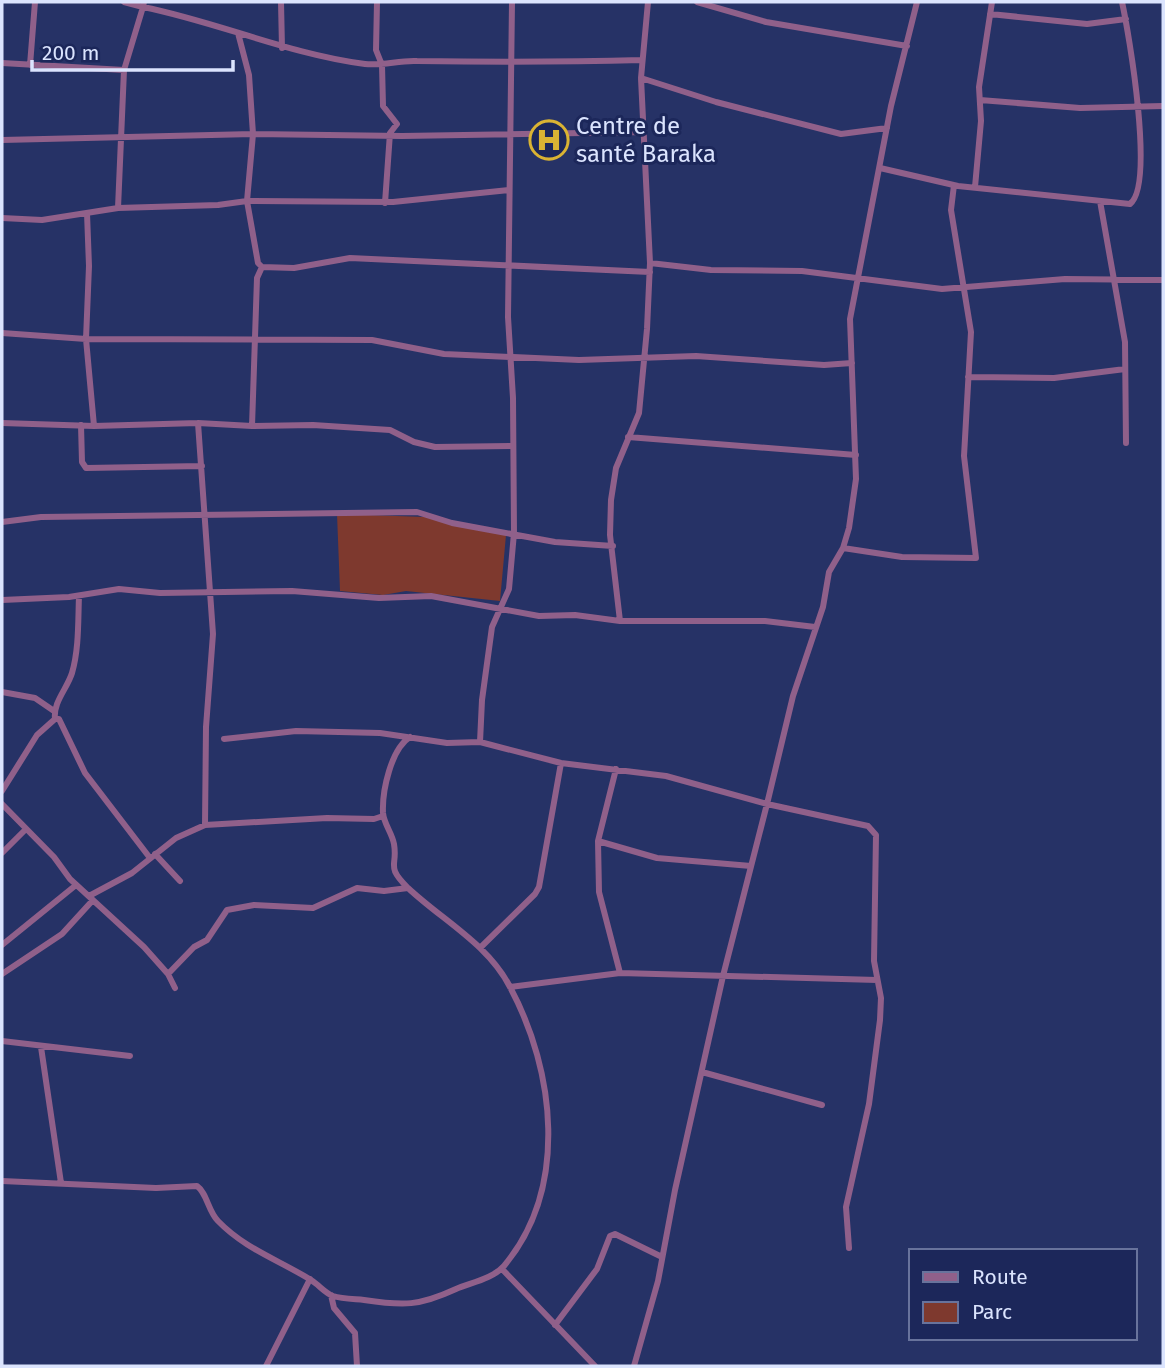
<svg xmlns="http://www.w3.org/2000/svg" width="1165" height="1368" font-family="'Fira Sans',sans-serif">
<rect width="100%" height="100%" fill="#263266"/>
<path fill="#7e392e" d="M337,514L426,517L506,535L500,601L406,591L383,595L340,591Z"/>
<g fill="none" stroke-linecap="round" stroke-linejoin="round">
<path stroke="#90608a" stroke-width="6" d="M124,2L143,7L144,2
M281,2L282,48
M377,2L376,50L382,65L383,106L397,124L390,133L385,203
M697,2L766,22L907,46
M990,14L1087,24L1126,19
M2,63L124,70
M30,65L35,2
M641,78L716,102L841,134L887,128
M980,100L1080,108L1163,106
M643,132L402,136L253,134L247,201L258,263L262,267L294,268L350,258L650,272
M2,140L253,134L249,75L238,33
M880,168L958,186L1130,204C1155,185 1129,34 1122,2
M975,187L981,121L979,87L992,2
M1100,201L1125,342L1126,443
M118,208L124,70L143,7C218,22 288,54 365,64C383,66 399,60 417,61C492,62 567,62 642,60
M87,213L89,266L86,339L94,426
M2,218L42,220L118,208L218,205L247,201L393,202L509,190
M650,263L711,270L802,271L942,289L1065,279L1163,280
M2,333L86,339L372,340L444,354L579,360L696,356L824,365L852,363
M968,377L1054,378L1125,369
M2,423L94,426L198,423
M81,425L82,462L86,468L202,466
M252,426L313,425L390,430L414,442L435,447L513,446
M628,437L856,455
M2,522L41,517L417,512L452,523L555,542L613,546
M843,548L902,557L976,558L964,456L971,332L951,210L954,185
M2,600L69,597L119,589L160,593L292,591L379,598L431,596L539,616L575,615L620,621H765L815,627
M620,621L610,535L611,500L616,468L639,413L647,329L650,263L641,78L648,2
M2,692L35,698L54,711
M55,719C53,702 67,689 72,673C79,649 78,622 79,596
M224,739L296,731L339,732L380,733L447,743L480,742L561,763L666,776L767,804L723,976L675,1190L658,1281L634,1366
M480,742L482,700L492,627L509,589L514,533L513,398L508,317L512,2
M616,769L598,841L599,892L620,973
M2,791L37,735L55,719H59L85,773L150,858
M2,804L54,857L70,879L144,947L168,974L175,988
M205,825L206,727L213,634L198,423L252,426L257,278L262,267
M598,841L657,858L751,866
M2,853L26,829
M155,854L180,881
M408,888C385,865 398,867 394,844C392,833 384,824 383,813C382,791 391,749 410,737
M89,896L132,873L176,838L205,825L327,818L374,819L383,816
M2,945L76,885
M480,948L535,894L539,887L561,763
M2,974L62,934L93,900
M510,987L620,973L877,980
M2,1041L130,1056
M41,1047L61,1183
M702,1072L822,1105
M2,1181L156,1188L197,1186C207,1193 208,1211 218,1221C245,1249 279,1260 311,1280C319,1285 325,1293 333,1296C342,1299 354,1299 364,1300C404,1306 419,1306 456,1289C470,1283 494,1278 504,1266C569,1188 555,1071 510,987C488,944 442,920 408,888L384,891L357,888L313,908L254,905L227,910L207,940L194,947L168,974
M849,1248L846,1207L869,1104L880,1020L881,998L874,961L876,835L868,826L767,804L793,696L823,607L829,572L843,548L849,528L856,479L850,319L891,106L917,2
M502,1269L595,1366
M331,1295L334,1308L355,1333L357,1366
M555,1325L597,1269L610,1236L615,1234L662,1257
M266,1366L310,1279"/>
</g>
<defs>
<g id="hospital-ring" transform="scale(2.0125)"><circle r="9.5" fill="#1c275a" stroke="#dab333" stroke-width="1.5"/><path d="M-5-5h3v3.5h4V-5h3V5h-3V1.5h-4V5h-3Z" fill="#dab333"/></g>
</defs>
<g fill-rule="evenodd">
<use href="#hospital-ring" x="549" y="140"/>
</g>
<g text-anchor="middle" stroke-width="6" stroke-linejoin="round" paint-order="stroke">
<g font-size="24" fill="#dbe4fe" stroke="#1c275a" text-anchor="start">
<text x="576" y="134">Centre de<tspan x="576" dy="28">santé Baraka</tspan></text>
</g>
</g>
<rect width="1165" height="1368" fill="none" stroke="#dbe4fe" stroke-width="7"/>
<rect x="909" y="1249" width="228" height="91" fill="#1c275a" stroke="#68739c" stroke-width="2"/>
<rect x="923" y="1272" width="35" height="10" fill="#90608a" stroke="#68739c" stroke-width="2"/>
<text x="972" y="1284" font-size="21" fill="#dbe4fe">Route</text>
<rect x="923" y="1302" width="35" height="21" fill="#7e392e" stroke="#68739c" stroke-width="2"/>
<text x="972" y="1319" font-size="21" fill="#dbe4fe">Parc</text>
<path d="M32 60v10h201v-10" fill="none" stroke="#dbe4fe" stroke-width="3.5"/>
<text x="42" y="60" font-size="21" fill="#dbe4fe" stroke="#1c275a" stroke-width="5" paint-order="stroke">200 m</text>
</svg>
